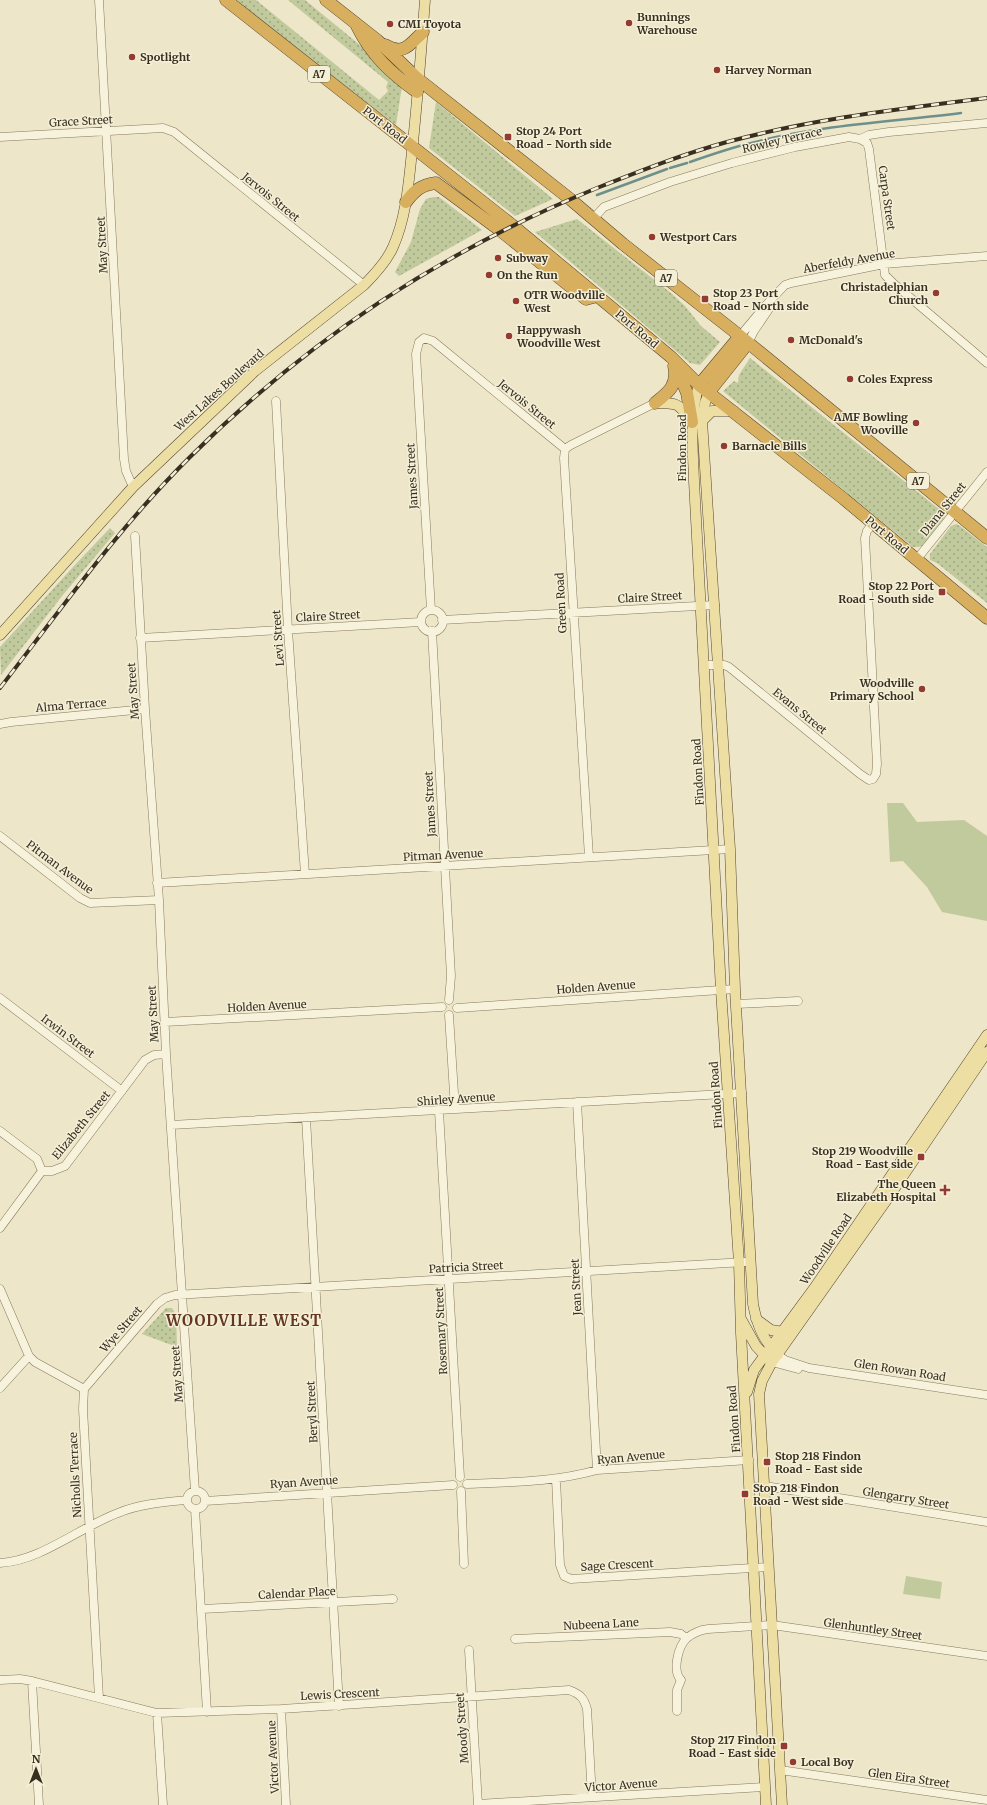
<svg xmlns="http://www.w3.org/2000/svg" width="987" height="1805" font-family="Merriweather,serif">
<defs>
<pattern id="grass-dots" width="8" height="8" patternUnits="userSpaceOnUse"><rect width="8" height="8" fill="#c0ca9c"/><path d="M2 2h.1M6 6h.1" fill="none" stroke="#9da47f" stroke-width="1.8" stroke-linecap="round"/></pattern>
</defs>
<rect width="100%" height="100%" fill="#ede6c8"/>
<path fill="url(#grass-dots)" d="M237,0H256L379,100L388,91L386,87L388,82L288,0H305L366,50L402,86L396,125L264,23Z
M436,102L553,199L515,216L429,148Z
M434,197H439L482,230L399,276L395,272L411,242L420,209L426,199Z
M577,219L671,293L685,306L701,326L720,342L700,365L690,363L535,232Z
M750,358L944,513L945,515L944,518L922,546L918,547H913L723,391L734,381L738,383L739,375Z
M956,524L960,526L987,547V603L937,563L930,560V554L951,526Z
M110,528L115,533L62,596L1,675L0,647L73,567Z
M166,1308H172L176,1315L177,1347L142,1334Z"/>
<path fill="#c0ca9c" d="M887,803H903L917,822L964,820L987,836V921L942,912L927,887L903,861L890,862Z
M906,1576L942,1582L940,1599L903,1594Z"/>
<g fill="none" stroke-linecap="round" stroke-linejoin="round">
<path stroke="#6f8f8b" stroke-width="2.5" d="M690,162C710,155 730,148 751,143C819,125 891,122 961,113
M670,168L687,163
M597,195L667,169"/>
<g stroke="#88795e" stroke-width="9">
<path id="minor" d="M99,0L124,459L126,471L133,487
M0,137L163,128L174,132L364,285
M860,139L867,143L869,149L885,275L893,283L987,363
M593,219L604,207L670,182L732,163L795,147L849,137L860,139L869,135L889,132L987,123
M740,336L766,305L785,285L791,283L884,264L987,256
M748,343L754,331L771,306
M276,401L288,630L305,874
M135,536L145,709L159,900L166,1054L195,1491
M917,559L987,472
M431,610L416,354L419,342L424,338L433,341L565,449
M421 621a11 11 0 1 1 22 0a11 11 0 1 1-22 0Z
M442,620L715,605
M432,631L451,976L449,1000
M140,638L421,622
M704,665H724L729,667L860,774L869,780L873,779L876,774L877,764L865,538L867,531L873,523
M0,724L11,722L145,709
M0,836L80,898L90,903L159,900
M589,857L564,458L565,449L571,445L655,403
M157,883L730,849
M0,998L122,1091
M736,1004L798,1001
M457,1008L735,989
M449,1015L455,1109
M165,1022L442,1007
M577,1102L597,1470
M439,1111L460,1477
M306,1118L339,1706
M171,1125L742,1093
M0,1131L37,1159L42,1171
M0,1228L42,1171H52L65,1166L145,1060L154,1055L166,1054
M0,1289L29,1356L35,1362L84,1389L83,1409L99,1698
M778,1355L785,1360L809,1368L987,1395
M772,1362L798,1369
M0,1388L29,1356
M84,1389L157,1304L165,1298L175,1295L745,1262
M556,1479L560,1565L564,1576L571,1579L769,1567
M467,1484C511,1482 555,1482 597,1470L749,1460
M750,1487L765,1486L987,1522
M461,1491L464,1564
M187 1500a9 9 0 1 1 18 0a9 9 0 1 1-18 0Z
M205,1501L453,1485
M195,1509L207,1712
M0,1563C41,1561 80,1527 118,1513C139,1504 164,1502 187,1500
M202,1609L393,1599
M515,1639L670,1632L681,1634L686,1638
M469,1650L478,1805
M0,1680L20,1679L32,1681L157,1713L281,1709L569,1690C580,1694 584,1698 587,1709L592,1797
M32,1681L39,1805
M281,1709L286,1805
M677,1711V1690L681,1680C672,1671 678,1646 687,1638C693,1633 701,1630 708,1629L772,1625L987,1656
M157,1713L163,1805
M780,1770L987,1800
M478,1804L765,1787"/>
</g>
<g stroke="#564732" stroke-width="11">
<path id="major" d="M699,385C689,416 693,449 694,481L721,990L739,1263L741,1333L766,1805
M709,392L705,403L702,421L730,849L735,989L753,1304C757,1325 763,1340 778,1355
M655,403C679,403 678,403 692,422
M702,421L712,411H734
M0,635L133,487L255,371L364,285C375,274 387,261 393,247C405,220 408,190 411,161C417,107 421,54 425,0
M741,1319L756,1346L769,1360
M756,1319L771,1330L783,1332
M747,1392L754,1370L815,1287L987,1035
M782,1805L759,1394L762,1381L772,1362L888,1198L987,1052"/>
</g>
<g stroke="#564732" stroke-width="13">
<path id="highway" d="M226,0L512,225L671,357L699,385L844,499L987,618
M326,0L377,40L418,79L570,199L623,244L740,336L987,538
M357,26C371,55 391,73 417,92
M385,45C404,56 409,45 423,32
M406,202C415,190 421,185 436,183L501,231L586,299L597,296
M676,367L687,393L692,422
M699,385L740,336
M709,392L748,343
M655,403C669,392 678,385 674,366"/>
</g>
<use href="#minor" stroke="#f7f2db" stroke-width="8"/>
<use href="#major" stroke="#eddea3" stroke-width="10"/>
<use href="#highway" stroke="#d7af5e" stroke-width="12"/>
<g stroke="#392f21" stroke-width="4">
<path id="rail" d="M0,688C61,609 119,527 190,457C310,338 441,252 597,188C640,171 683,154 727,142C812,119 900,109 987,98"/>
</g>
<use href="#rail" stroke="#f4efd7" stroke-width="2.5" stroke-dasharray="8" stroke-linecap="butt"/>
</g>
<g fill="#943b31" stroke="#f4efd7" stroke-width="1.5">
<circle cx="629" cy="23" r="4"/>
<circle cx="390" cy="24" r="4"/>
<circle cx="132" cy="57" r="4"/>
<circle cx="717" cy="70" r="4"/>
<rect x="504" y="133" width="8" height="8" rx="2"/>
<circle cx="652" cy="237" r="4"/>
<circle cx="498" cy="258" r="4"/>
<circle cx="489" cy="275" r="4"/>
<circle cx="936" cy="293" r="4"/>
<rect x="701" y="295" width="8" height="8" rx="2"/>
<circle cx="516" cy="301" r="4"/>
<circle cx="509" cy="336" r="4"/>
<circle cx="791" cy="340" r="4"/>
<circle cx="850" cy="379" r="4"/>
<circle cx="916" cy="423" r="4"/>
<circle cx="724" cy="446" r="4"/>
<rect x="938" y="588" width="8" height="8" rx="2"/>
<circle cx="922" cy="689" r="4"/>
<rect x="917" y="1153" width="8" height="8" rx="2"/>
<path d="M943 1184h4v4h4v4h-4v4h-4v-4h-4v-4h4z"/>
<rect x="763" y="1458" width="8" height="8" rx="2"/>
<rect x="741" y="1490" width="8" height="8" rx="2"/>
<rect x="780" y="1742" width="8" height="8" rx="2"/>
<circle cx="793" cy="1762" r="4"/>
</g>
<g text-anchor="middle" stroke-width="3" stroke-linejoin="round" paint-order="stroke">
<g fill="#f4efd7" stroke="#716958" stroke-width="1">
<rect x="308" y="66" width="22" height="16" rx="3"/>
<rect x="655" y="270" width="22" height="16" rx="3"/>
<rect x="907" y="473" width="22" height="16" rx="3"/>
</g>
<g font-size="10" font-weight="bold" fill="#392f21">
<text x="319" y="78">A7</text>
<text x="666" y="282">A7</text>
<text x="918" y="485">A7</text>
</g>
<g font-size="11" font-weight="bold" fill="#392f21" stroke="#f4efd7" text-anchor="start">
<text x="637" y="21">Bunnings<tspan x="637" dy="13">Warehouse</tspan></text>
<text x="398" y="28">CMI Toyota</text>
<text x="140" y="61">Spotlight</text>
<text x="725" y="74">Harvey Norman</text>
<text x="516" y="135">Stop 24 Port<tspan x="516" dy="13">Road - North side</tspan></text>
<text x="660" y="241">Westport Cars</text>
<text x="506" y="262">Subway</text>
<text x="497" y="279">On the Run</text>
<text x="928" y="291" text-anchor="end">Christadelphian<tspan x="928" dy="13">Church</tspan></text>
<text x="713" y="297">Stop 23 Port<tspan x="713" dy="13">Road - North side</tspan></text>
<text x="524" y="299">OTR Woodville<tspan x="524" dy="13">West</tspan></text>
<text x="517" y="334">Happywash<tspan x="517" dy="13">Woodville West</tspan></text>
<text x="799" y="344">McDonald's</text>
<text x="858" y="383">Coles Express</text>
<text x="908" y="421" text-anchor="end">AMF Bowling<tspan x="908" dy="13">Wooville</tspan></text>
<text x="732" y="450">Barnacle Bills</text>
<text x="934" y="590" text-anchor="end">Stop 22 Port<tspan x="934" dy="13">Road - South side</tspan></text>
<text x="914" y="687" text-anchor="end">Woodville<tspan x="914" dy="13">Primary School</tspan></text>
<text x="913" y="1155" text-anchor="end">Stop 219 Woodville<tspan x="913" dy="13">Road - East side</tspan></text>
<text x="936" y="1188" text-anchor="end">The Queen<tspan x="936" dy="13">Elizabeth Hospital</tspan></text>
<text x="775" y="1460">Stop 218 Findon<tspan x="775" dy="13">Road - East side</tspan></text>
<text x="753" y="1492">Stop 218 Findon<tspan x="753" dy="13">Road - West side</tspan></text>
<text x="776" y="1744" text-anchor="end">Stop 217 Findon<tspan x="776" dy="13">Road - East side</tspan></text>
<text x="801" y="1766">Local Boy</text>
</g>
<g font-size="11" fill="#392f21" stroke="#f4efd7">
<text transform="translate(81 121) rotate(-3)" y="4">Grace Street</text>
<text transform="translate(385 125) rotate(38)" y="4">Port Road</text>
<text transform="translate(782 140) rotate(-13)" y="4">Rowley Terrace</text>
<text transform="translate(271 197) rotate(39)" y="4">Jervois Street</text>
<text transform="translate(887 198) rotate(82)" y="4">Carpa Street</text>
<text transform="translate(102 245) rotate(-93)" y="4">May Street</text>
<text transform="translate(849 261) rotate(-10)" y="4">Aberfeldy Avenue</text>
<text transform="translate(637 329) rotate(40)" y="4">Port Road</text>
<text transform="translate(219 390) rotate(-42)" y="4">West Lakes Boulevard</text>
<text transform="translate(527 404) rotate(39)" y="4">Jervois Street</text>
<text transform="translate(682 448) rotate(-90)" y="4">Findon Road</text>
<text transform="translate(412 476) rotate(-93)" y="4">James Street</text>
<text transform="translate(943 509) rotate(-51)" y="4">Diana Street</text>
<text transform="translate(887 535) rotate(40)" y="4">Port Road</text>
<text transform="translate(650 597) rotate(-3)" y="4">Claire Street</text>
<text transform="translate(561 603) rotate(-93)" y="4">Green Road</text>
<text transform="translate(328 616) rotate(-3)" y="4">Claire Street</text>
<text transform="translate(278 638) rotate(-94)" y="4">Levi Street</text>
<text transform="translate(133 691) rotate(-94)" y="4">May Street</text>
<text transform="translate(71 705) rotate(-5)" y="4">Alma Terrace</text>
<text transform="translate(800 711) rotate(39)" y="4">Evans Street</text>
<text transform="translate(698 772) rotate(-93)" y="4">Findon Road</text>
<text transform="translate(430 804) rotate(-93)" y="4">James Street</text>
<text transform="translate(443 855) rotate(-3)" y="4">Pitman Avenue</text>
<text transform="translate(60 867) rotate(37)" y="4">Pitman Avenue</text>
<text transform="translate(596 987) rotate(-4)" y="4">Holden Avenue</text>
<text transform="translate(267 1006) rotate(-3)" y="4">Holden Avenue</text>
<text transform="translate(153 1014) rotate(-93)" y="4">May Street</text>
<text transform="translate(68 1036) rotate(37)" y="4">Irwin Street</text>
<text transform="translate(716 1095) rotate(-94)" y="4">Findon Road</text>
<text transform="translate(456 1099) rotate(-4)" y="4">Shirley Avenue</text>
<text transform="translate(81 1125) rotate(-51)" y="4">Elizabeth Street</text>
<text transform="translate(826 1249) rotate(-56)" y="4">Woodville Road</text>
<text transform="translate(466 1267) rotate(-3)" y="4">Patricia Street</text>
<text transform="translate(576 1287) rotate(-93)" y="4">Jean Street</text>
<text transform="translate(121 1329) rotate(-49)" y="4">Wye Street</text>
<text transform="translate(441 1331) rotate(-93)" y="4">Rosemary Street</text>
<text transform="translate(900 1370) rotate(9)" y="4">Glen Rowan Road</text>
<text transform="translate(177 1374) rotate(-94)" y="4">May Street</text>
<text transform="translate(312 1412) rotate(-93)" y="4">Beryl Street</text>
<text transform="translate(734 1419) rotate(-94)" y="4">Findon Road</text>
<text transform="translate(631 1457) rotate(-5)" y="4">Ryan Avenue</text>
<text transform="translate(75 1475) rotate(-93)" y="4">Nicholls Terrace</text>
<text transform="translate(304 1482) rotate(-4)" y="4">Ryan Avenue</text>
<text transform="translate(906 1498) rotate(9)" y="4">Glengarry Street</text>
<text transform="translate(617 1565) rotate(-3)" y="4">Sage Crescent</text>
<text transform="translate(297 1593) rotate(-3)" y="4">Calendar Place</text>
<text transform="translate(601 1624) rotate(-3)" y="4">Nubeena Lane</text>
<text transform="translate(873 1629) rotate(8)" y="4">Glenhuntley Street</text>
<text transform="translate(340 1694) rotate(-3)" y="4">Lewis Crescent</text>
<text transform="translate(462 1728) rotate(-94)" y="4">Moody Street</text>
<text transform="translate(273 1757) rotate(-93)" y="4">Victor Avenue</text>
<text transform="translate(909 1778) rotate(8)" y="4">Glen Eira Street</text>
<text transform="translate(621 1785) rotate(-4)" y="4">Victor Avenue</text>
</g>
<g font-size="15" font-weight="bold" letter-spacing="1" fill="#643722" stroke="#f4efd7">
<text x="244" y="1326">WOODVILLE WEST</text>
</g>
</g>
<g transform="translate(36 1769)" stroke="#f4efd7" stroke-width="3" paint-order="stroke">
<path d="M0-3L7 15L0 10L-7 15Z" fill="#392f21"/>
<text y="-6" font-size="11" font-weight="bold" text-anchor="middle" fill="#392f21">N</text>
</g>
</svg>
